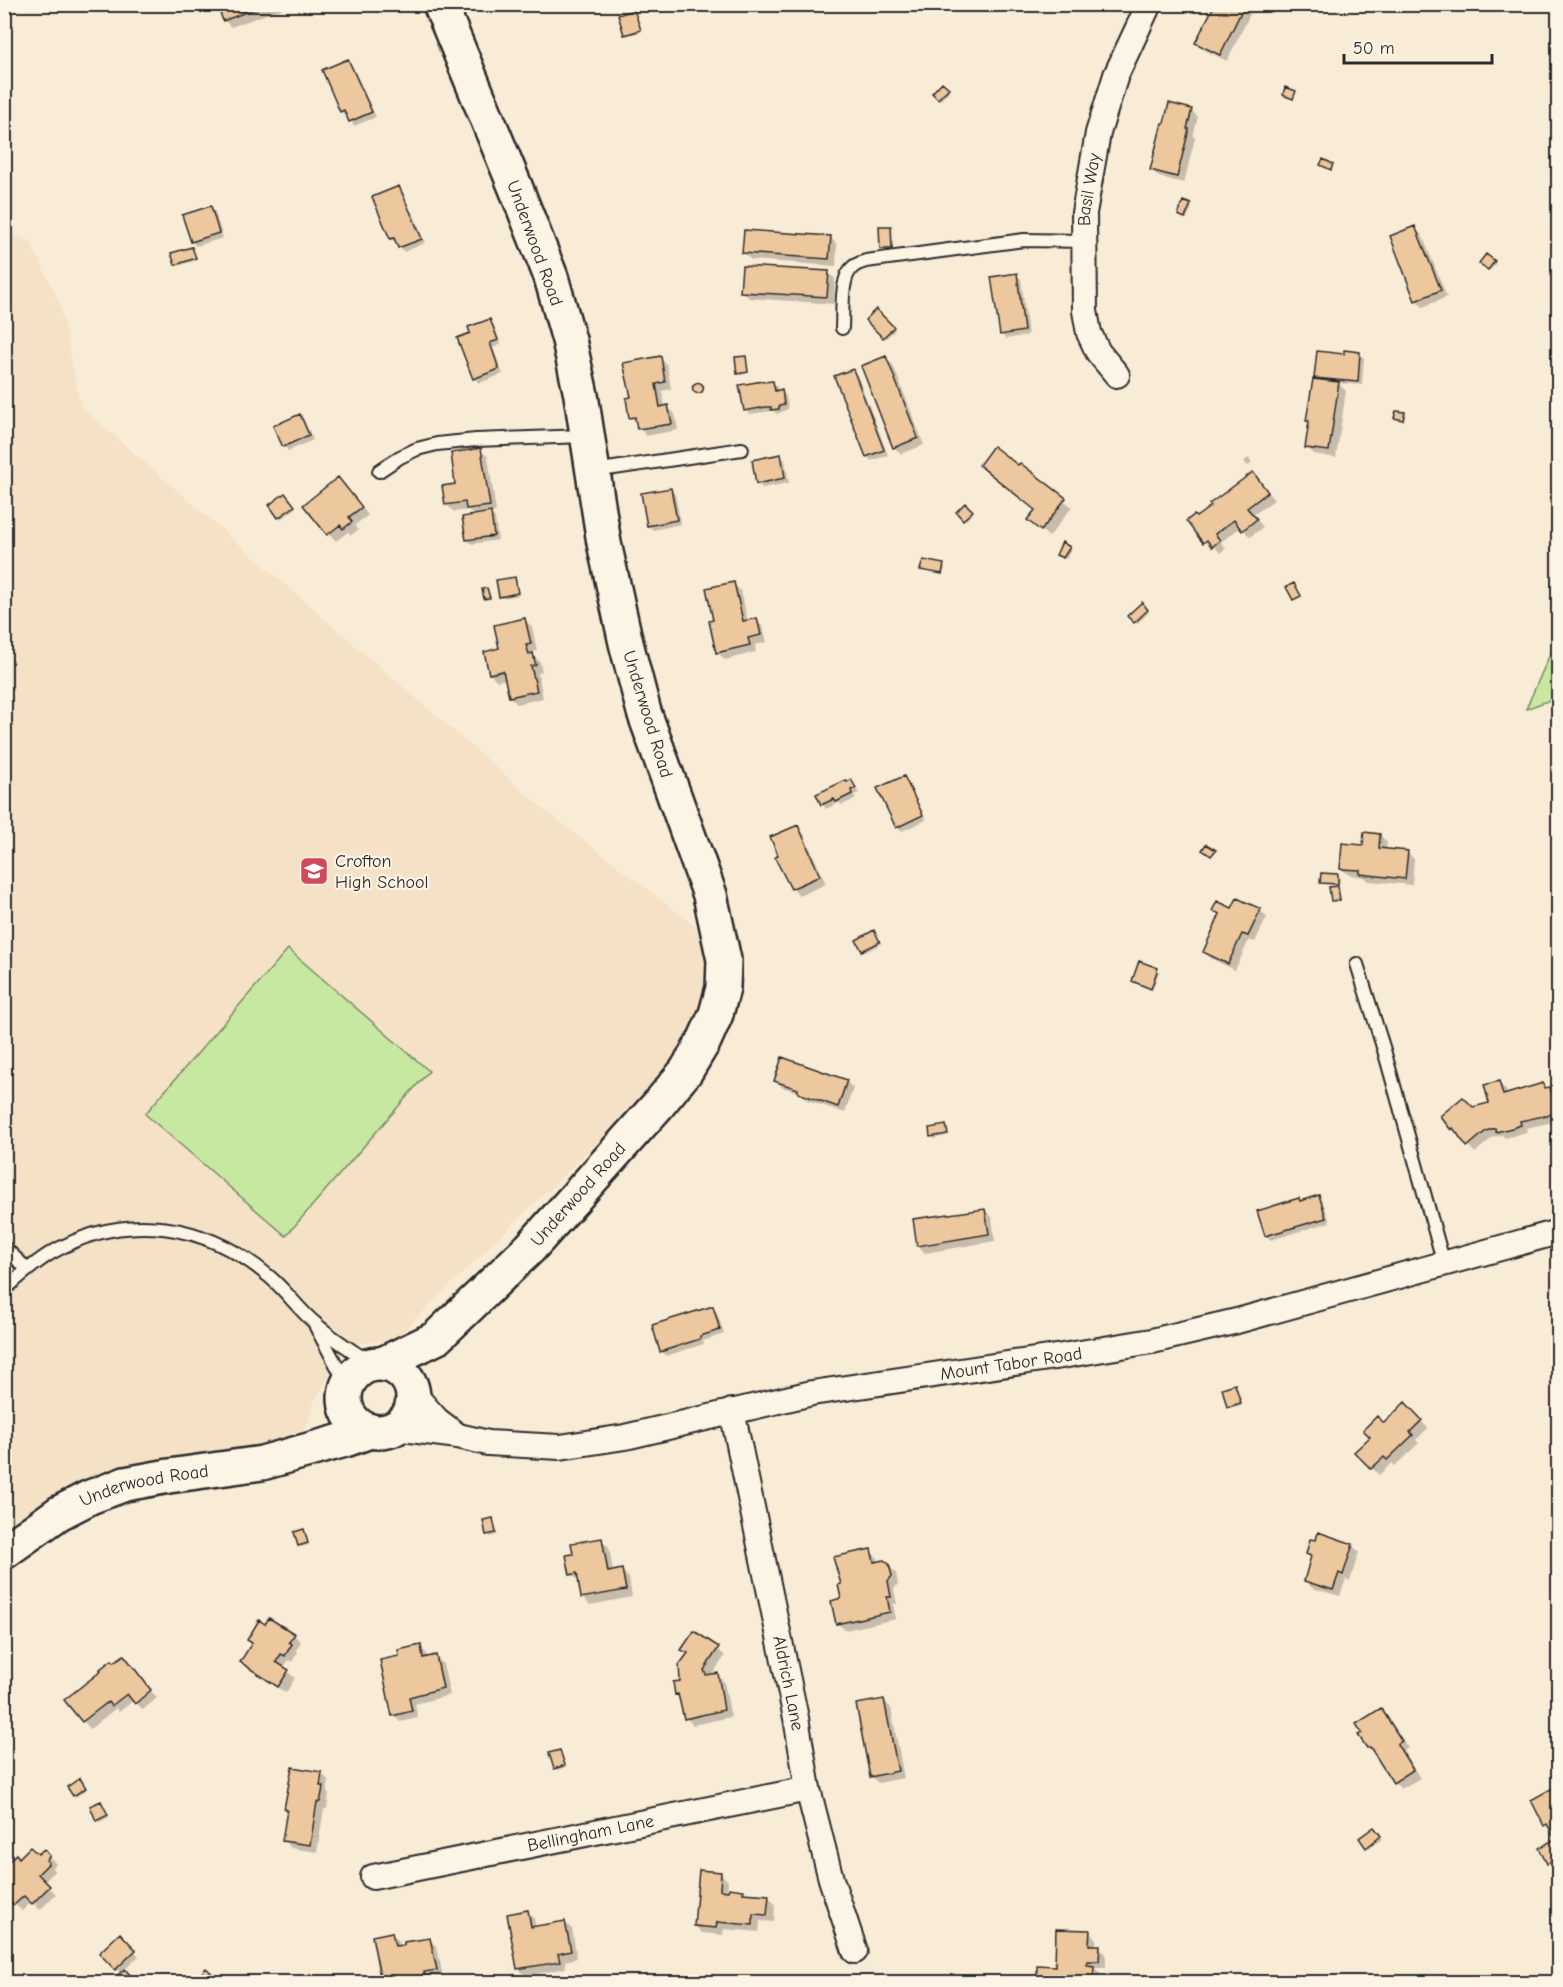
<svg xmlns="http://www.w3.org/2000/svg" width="1563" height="1987" font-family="'Comic Neue',sans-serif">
<rect width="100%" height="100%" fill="#f9ecd7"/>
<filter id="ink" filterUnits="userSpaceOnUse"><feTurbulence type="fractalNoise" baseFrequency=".0167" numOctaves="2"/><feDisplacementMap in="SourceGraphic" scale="12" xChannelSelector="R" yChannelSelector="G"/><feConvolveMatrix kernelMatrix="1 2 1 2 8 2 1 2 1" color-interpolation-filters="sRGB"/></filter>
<g filter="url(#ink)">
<path fill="#f5e1c6" d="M4,231L30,241L60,304L81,407L545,810L703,932L705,960L703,986L698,1008L688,1033L672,1060L644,1097L395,1339L346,1346L313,1404L304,1435L240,1453L168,1458L123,1466L88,1478L53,1496L5,1532Z"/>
<path fill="#c7e8a1" stroke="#798a66" stroke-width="1.5" d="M1558,636V697L1526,709Z
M288,949L429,1071L286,1236L145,1114Z"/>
<path fill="#0003" d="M218,4H289V6L231,27L224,20Z
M1047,4H1064L1062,11Z
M1216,4H1255L1227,61L1204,50L1197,43Z
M634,12L641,32L627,36L625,35Z
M348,60L352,65L376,117L354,126L347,115L345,116L341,111Z
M942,84L949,91L941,100L934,93Z
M1191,110L1198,117L1193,136L1195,138L1184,183L1159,177L1152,170Z
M399,188L403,192L410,210L414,214L425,243L404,252L397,242L396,243L391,238Z
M1190,205L1192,207L1187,219L1181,216Z
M210,208L215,212L223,238L196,246L192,241Z
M891,227L892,229L893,250H883L881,249Z
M1415,228L1422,235L1447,297L1423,307L1416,300Z
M830,237L837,244L836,266L751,260L744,253Z
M192,249L197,260L178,266L176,264Z
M1487,256L1496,264L1490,270L1481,263Z
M828,272L835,279L834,304L749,298L742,291Z
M1016,274L1021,279L1028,335L1006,339L1001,334Z
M876,311L895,330L885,339L867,320Z
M489,321L494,325L501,344L493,348L503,374L479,383L474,378L472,334Z
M1360,354L1364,358L1362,385L1338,383L1346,391L1336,458L1314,454L1307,447L1311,423L1308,420L1319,381L1316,377L1345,356Z
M745,357L749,373L741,375L739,373Z
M660,358L667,365L671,389L662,391L665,407H668L675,414L678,430L646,436L631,417L633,398Z
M885,358L893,365L924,445L901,454L894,447Z
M852,371L857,375L888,455L871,461L867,456Z
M772,382L777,387L778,392L781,391L786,396L788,409L777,414L774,411H771L750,414L745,410Z
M694 389a5 5 0 1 1 10 0a5 5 0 1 1-10 0Z
M299,416L304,420L313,440L288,451L284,446Z
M480,450L488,457L496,512L490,513L495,518L498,540L472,544L467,540L475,516L468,510L454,512L447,505Z
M780,456L785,460L789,483L762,488L758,483Z
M1249,458L1252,464L1247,466L1244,461Z
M1020,464L1072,507L1049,537L1029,520L1036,511L1018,467Z
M1253,474L1274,500L1253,515L1263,527L1250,537L1241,527L1221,542L1226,548L1220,553L1215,547L1212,549L1188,521L1196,519Z
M345,486L368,515L355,525L358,530L351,535L348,532L336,541L305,505Z
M671,490L675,494L681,524L653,530L648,525Z
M287,497L295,509L281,519L280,517Z
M965,505L973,513L966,520L958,512Z
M1069,548L1071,550L1066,559L1059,556Z
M943,566L945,568L943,575L922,569Z
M515,579L519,595L502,598L501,596Z
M733,584L741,591L748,622L756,620L763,627L767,642L755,645L756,652L725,660L718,653L711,622L715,621Z
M1142,605L1149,612L1137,624L1129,616Z
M525,620L532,627L537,651L533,652L534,656L540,662L542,672L538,673L543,698L517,704L510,697L506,679L497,681L490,674L501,650Z
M903,777L908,782L926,820L902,831L898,827Z
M851,781L859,793L854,795L856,799L842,805L839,803L826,809L822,804Z
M797,827L804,834L826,884L799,896L792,888Z
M1380,835L1387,842L1386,850L1407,852L1414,859L1412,885L1369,881L1364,877L1349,875L1341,868Z
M1338,876L1340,878L1339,885L1323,884L1322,882Z
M1338,888L1341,901L1334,902L1332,900Z
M1214,910H1260L1267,917L1255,942L1249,940L1235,970L1212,959L1204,952L1221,917Z
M876,934L881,944L865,952L858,940Z
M1157,970L1159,972L1153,989L1133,981Z
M775,1080L846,1081L853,1088L845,1113L807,1100L800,1093L782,1087Z
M1499,1083L1506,1090L1508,1096L1542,1085L1546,1089L1549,1088L1556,1095L1558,1103V1121L1526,1128L1527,1132L1505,1138L1502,1135L1493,1137L1475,1153L1442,1116L1491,1104Z
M946,1126L949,1135L934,1139L932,1137L930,1129Z
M1319,1197L1323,1202L1330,1222L1271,1240L1266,1236L1299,1199L1302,1202Z
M985,1210L992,1217L995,1241L925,1253L918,1246Z
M712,1308L717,1312L724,1334L703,1341L704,1344L666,1356L661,1351Z
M1235,1386L1242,1405L1230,1408L1224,1389Z
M1405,1405L1428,1428L1416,1440L1419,1443L1395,1466L1392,1463L1379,1475L1356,1452Z
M492,1519L497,1535L490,1537L485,1521Z
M304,1531L309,1545L301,1547L300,1545Z
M601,1540L609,1547L613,1572L622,1571L629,1578L632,1597L590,1605L583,1598L579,1581L571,1574Z
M1352,1545L1359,1552L1350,1581L1346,1579L1340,1596L1312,1588L1305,1580L1312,1559L1307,1554Z
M870,1551L878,1558L879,1563L888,1565L896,1573L898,1584L894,1589L897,1604H893L896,1619L845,1630L837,1623L843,1599Z
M294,1635L301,1642L296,1650L298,1652L292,1662L289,1660L283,1668L295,1678L286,1693L249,1669L242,1662L253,1644Z
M420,1647L427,1654L428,1658L436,1657L443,1664L450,1695L415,1704L418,1718L400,1722L393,1715L401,1657Z
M683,1649H718L725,1656L712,1675L717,1674L724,1682L731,1717L693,1725L686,1718L681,1699L676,1694L681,1682L688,1654Z
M124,1657L157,1698L143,1710L134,1700L119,1712L116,1708L90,1729L66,1700Z
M884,1700L891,1708L904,1778L878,1783L871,1776Z
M1381,1710L1388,1717L1408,1748L1403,1751L1420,1778L1401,1789L1394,1782L1376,1754L1368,1748Z
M560,1752L566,1767L557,1770L555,1768Z
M321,1773L329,1781L327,1792L329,1795L327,1809H324L317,1852L291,1848L284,1840Z
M81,1782L86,1790L76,1797L74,1795Z
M1558,1786V1868L1556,1870L1549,1863L1557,1840L1553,1832L1546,1825L1533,1800Z
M103,1805L109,1817L99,1822L98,1820Z
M1374,1829L1382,1839L1369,1848L1361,1839Z
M44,1851L56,1864L52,1868L55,1871L44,1882L56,1894L40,1910L32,1902L22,1911L4,1894L19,1860L38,1856Z
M720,1873L728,1881L727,1893L743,1891L746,1894L768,1896L775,1904L774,1922L760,1921L759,1932L724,1929L723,1935L702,1933L695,1926Z
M527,1911L534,1918L536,1927L564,1922L572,1929L577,1958L565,1961L566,1968L526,1976L519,1969L508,1915Z
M1089,1932L1096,1939V1947H1099L1106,1954V1967H1094L1101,1974L1100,1982H1038L1039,1967H1056Z
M392,1934L399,1941L400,1947L430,1940L437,1947L443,1977L430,1979L431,1982H384L382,1981Z
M120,1935L139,1956L124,1970L135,1982H112L121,1974L101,1953Z"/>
<path fill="#edc79d" stroke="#2b2b2b" stroke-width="1.5" d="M217,4H267L223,21Z
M1215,4H1245L1220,55L1195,43Z
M634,10L641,30L624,35L618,15Z
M348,59L372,112L349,122L344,110L340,112L322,70Z
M942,82L949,88L938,99L932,93Z
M1285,87L1296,91L1293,99L1283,95Z
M1169,103L1192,109L1187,129H1189L1177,177L1150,170L1162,123H1164Z
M1323,159L1333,164L1331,170L1320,165Z
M399,186L422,239L398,248L394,238L390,239L372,197Z
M1183,201L1191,204L1185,218L1178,215Z
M211,206L219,233L191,242L182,215Z
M879,226H891L892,249H880Z
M1415,226L1441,290L1415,301L1390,236Z
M744,230L831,236L829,259L742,253Z
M192,247L196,258L175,265L171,253Z
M1486,254L1495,261L1488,270L1479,263Z
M742,266L829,271L827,297L740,292Z
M1017,273L1024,331L1000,335L991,277Z
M876,309L894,327L883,338L865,320Z
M490,319L498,340L490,343L499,369L473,379L457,338L470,333L468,327Z
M1344,350L1360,352L1358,382L1314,378L1317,351L1344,354Z
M661,356L665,382L656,384L660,407L668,405L672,424L637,429L635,417L629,418L626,398L631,397L623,363Z
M746,356L748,372L737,374L735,357Z
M886,356L918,438L893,448L861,366Z
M853,369L884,450L866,457L834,376Z
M1313,379L1339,382L1329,451L1305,448L1309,421H1306Z
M763,381V382L773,381L775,391L782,389L784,405L779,406V409L771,410V407H766L744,411L739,385Z
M692.5 388a5.5 5.5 0 1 1 11 0a5.5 5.5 0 1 1-11 0Z
M1396,411L1405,412L1403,420L1394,418Z
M300,414L309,435L283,447L273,426Z
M993,446L1018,465L1020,463L1066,498L1041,531L1027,520L1035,510L979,465Z
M481,448L490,506L466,509L465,502L445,505L442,486L455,484L451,453Z
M781,454L785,478L756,484L752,460Z
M1253,472L1268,492L1247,508L1257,519L1242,531L1234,520L1215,534L1220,540L1212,547L1207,540L1203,543L1186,521L1194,515L1196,517L1211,506L1209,504Z
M338,477L362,507L349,517L352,522L343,529L340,525L327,535L303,505Z
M671,488L677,520L647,526L641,493Z
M285,493L295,506L278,518L269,505Z
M965,503L973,511L963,520L956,512Z
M491,512L494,536L466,540L462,517Z
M1062,542L1070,547L1063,558L1056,555Z
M923,560L944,564L942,574L920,570Z
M515,577L518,593L499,597L496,580Z
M734,582L743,621L757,618L761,635L748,638L750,645L716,653L709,621L713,620L706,588Z
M1294,583L1301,596L1293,600L1286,587Z
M487,588L490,598L484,599L482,589Z
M1142,602L1148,610L1134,623L1127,616Z
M525,618L531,644L526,645L529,654L533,653L535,662L536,665L531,666L537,691L509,697L503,671L489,674L484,652L499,648L494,625Z
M904,776L923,815L896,828L877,788Z
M851,779L856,788L851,790L852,794L836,802L834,799L821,805L816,794L846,780L847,782Z
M798,825L820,876L791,889L775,858L778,855L770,837Z
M1364,832L1380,834L1379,848L1408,851L1405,879L1360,874V870L1340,869L1342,843L1363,845Z
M1206,844L1216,850L1211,856L1202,850Z
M1321,873L1338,874V884L1320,883Z
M1338,886L1340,900L1331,901L1329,887Z
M1237,898L1261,909L1248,936L1242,934L1228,964L1203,952L1220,914L1212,911L1217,901L1232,908Z
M874,930L880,942L862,951L856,940Z
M1139,961L1158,968L1151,989L1132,981Z
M782,1057L847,1080L838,1107L798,1093V1089L774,1081Z
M1499,1081L1503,1095L1543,1083L1544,1088L1550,1087L1556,1110L1552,1111L1553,1114L1520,1121L1521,1125L1512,1128L1496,1132L1495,1128L1486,1131L1467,1147L1453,1128L1451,1130L1440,1116L1463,1097L1473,1107L1489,1103L1484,1085Z
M946,1125L948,1134L930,1137L929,1128Z
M1319,1195L1326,1218L1265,1236L1257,1211L1299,1198L1300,1201Z
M985,1209L989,1234L917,1246L913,1219Z
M713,1306L720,1330L700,1336V1339L660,1352L652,1325Z
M1235,1384L1241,1403L1227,1407L1222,1388Z
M1405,1402L1422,1420L1410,1432L1413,1435L1387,1460L1384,1457L1371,1469L1354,1452L1370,1437L1363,1430L1377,1416L1384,1423Z
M493,1518L496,1533L486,1535L483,1520Z
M304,1529L308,1543L298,1546L294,1532Z
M1318,1532L1353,1544L1343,1575L1339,1573L1333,1590L1304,1581L1311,1556L1306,1554L1310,1539L1316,1540Z
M602,1538L608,1572L622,1569L626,1590L581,1598L577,1573L570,1575L566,1555L573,1554L571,1543Z
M871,1549L874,1562L884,1560L889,1564L892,1576L888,1581L891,1597H887L890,1612L836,1624L831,1601L841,1598L838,1585L841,1584L833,1557Z
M269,1618L295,1634L289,1642L292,1644L285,1656L281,1654L276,1662L289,1670L278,1687L240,1662L252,1643L247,1640L259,1620L265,1624Z
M694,1631L719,1647L704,1670L706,1675L718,1673L724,1710L684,1719L678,1694L675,1695L673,1682L680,1681L679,1665L688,1653L681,1650Z
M421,1645L423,1658L436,1655L443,1688L409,1697L412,1711L392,1716L380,1660L399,1656L398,1650Z
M124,1655L151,1690L135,1704L127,1694L111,1706L108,1702L82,1722L64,1700L101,1671L100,1669L112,1660L114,1662Z
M884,1699L898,1771L870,1777L856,1704Z
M1381,1708L1402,1741L1397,1744L1413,1770L1393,1783L1370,1747L1367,1748L1358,1735L1362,1733L1356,1724Z
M560,1750L565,1765L554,1769L549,1753Z
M292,1767L322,1772L320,1786H323L322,1793L320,1802H317L310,1845L282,1841L287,1810L284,1809Z
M80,1778L86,1788L73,1796L67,1787Z
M1558,1785V1858L1547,1864L1539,1848L1555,1839L1547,1824L1544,1826L1531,1800Z
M101,1801L108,1815L96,1821L90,1806Z
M1374,1827L1381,1836L1366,1848L1359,1838Z
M30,1847L38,1854L44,1849L50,1856L46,1860L49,1863L38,1874L50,1886L32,1904L24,1896L14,1905L4,1896V1878L8,1874L4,1870V1866L16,1854L19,1858Z
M699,1870L721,1872L720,1890L728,1891L729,1888L744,1890L743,1893L769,1895L767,1915L753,1914V1925L717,1922L716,1928L694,1926Z
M528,1910L531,1927L565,1921L571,1951L558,1954L560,1962L517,1969L507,1914Z
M1056,1929L1090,1930L1089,1945H1100L1099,1961H1088L1087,1965L1094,1966L1093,1982H1037V1965L1055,1966Z
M392,1932L395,1946L404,1945V1942L430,1938L437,1970L424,1972L426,1982H388V1980L381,1982L372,1936Z
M120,1933L136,1950L115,1970L99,1953Z
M206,1968L217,1978L213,1982H199L196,1980Z
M125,1969L136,1982H109Z"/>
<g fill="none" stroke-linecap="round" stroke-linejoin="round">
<g stroke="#2b2b2b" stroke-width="16">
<path id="lane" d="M842,328C843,312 840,277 853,267C856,264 863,262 866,261L1024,240L1084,241
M379,471L400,457L417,449L437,444L476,440L586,436
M594,471L742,449
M1357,964L1384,1050L1444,1264
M4,1247L28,1270
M4,1290C19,1277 34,1263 51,1253C126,1209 207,1223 271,1278C287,1292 300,1311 316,1324C333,1339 353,1351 372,1364
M316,1327L347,1385"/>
</g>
<g stroke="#2b2b2b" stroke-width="28">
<g id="street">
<path id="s1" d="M1117,375L1098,352L1089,333L1085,311L1084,213L1098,133L1116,75L1149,4"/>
<path id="s2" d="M732,1411L796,1718L808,1789L831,1879L855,1951"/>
<path d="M395,1428L458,1436L437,1420L413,1393"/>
<path id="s3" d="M458,1436L488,1443L560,1447L625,1437L812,1393L1062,1356L1152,1341L1237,1321L1558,1232"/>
<path id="s4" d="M373,1877L808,1789"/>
</g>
</g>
<g stroke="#2b2b2b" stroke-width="38">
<g id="secondary">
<path id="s5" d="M382,1364L436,1338L530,1248L658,1105L686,1071L704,1041L716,1014L723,988L724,960L710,895L644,712L626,643L604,543L581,395L569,340L551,277L515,186L440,4"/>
<circle cx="379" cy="1398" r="34"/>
<path id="s6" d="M4,1552L59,1513L90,1497L125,1484L169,1476L262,1463L345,1440L370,1431"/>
</g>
</g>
<use href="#lane" stroke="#fcf5e5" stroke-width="12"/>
<use href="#street" stroke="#fcf5e5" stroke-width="24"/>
<use href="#secondary" stroke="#fcf5e5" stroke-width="33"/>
</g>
</g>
<defs>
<g id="school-square" transform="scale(1.5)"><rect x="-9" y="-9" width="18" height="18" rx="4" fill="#d1495b" stroke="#fcf5e5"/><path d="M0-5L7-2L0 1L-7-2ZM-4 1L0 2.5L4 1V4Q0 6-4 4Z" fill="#fff"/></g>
</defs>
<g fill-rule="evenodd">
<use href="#school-square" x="314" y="871"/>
</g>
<g text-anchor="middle" stroke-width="4.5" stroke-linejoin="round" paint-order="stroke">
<g font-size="18" fill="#2b2b2b" stroke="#fcf5e5">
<text dy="6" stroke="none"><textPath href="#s1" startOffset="195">Basil Way</textPath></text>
<text transform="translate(535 243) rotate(70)" y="6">Underwood Road</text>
<text transform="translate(648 714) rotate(73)" y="6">Underwood Road</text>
<text dy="6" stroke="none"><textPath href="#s5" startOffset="262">Underwood Road</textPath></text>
<text dy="6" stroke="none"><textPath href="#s3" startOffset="562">Mount Tabor Road</textPath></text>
<text dy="6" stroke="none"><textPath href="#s6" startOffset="158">Underwood Road</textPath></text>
<text dy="6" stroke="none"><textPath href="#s2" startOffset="278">Aldrich Lane</textPath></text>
<text dy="6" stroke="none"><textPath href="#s4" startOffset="222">Bellingham Lane</textPath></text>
</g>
<g font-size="18" fill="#2b2b2b" stroke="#fcf5e5" text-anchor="start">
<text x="335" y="867">Crofton<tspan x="335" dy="21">High School</tspan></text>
</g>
</g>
<rect width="1563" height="1987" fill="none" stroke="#fcf5e5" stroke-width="24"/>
<rect x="12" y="12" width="1539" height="1963" fill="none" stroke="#2b2b2b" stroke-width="2" filter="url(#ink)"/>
<path d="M1344 54v9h148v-9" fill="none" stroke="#2b2b2b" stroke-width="3"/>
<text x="1353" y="54" font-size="18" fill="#2b2b2b" stroke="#fcf5e5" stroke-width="4.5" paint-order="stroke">50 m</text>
</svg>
